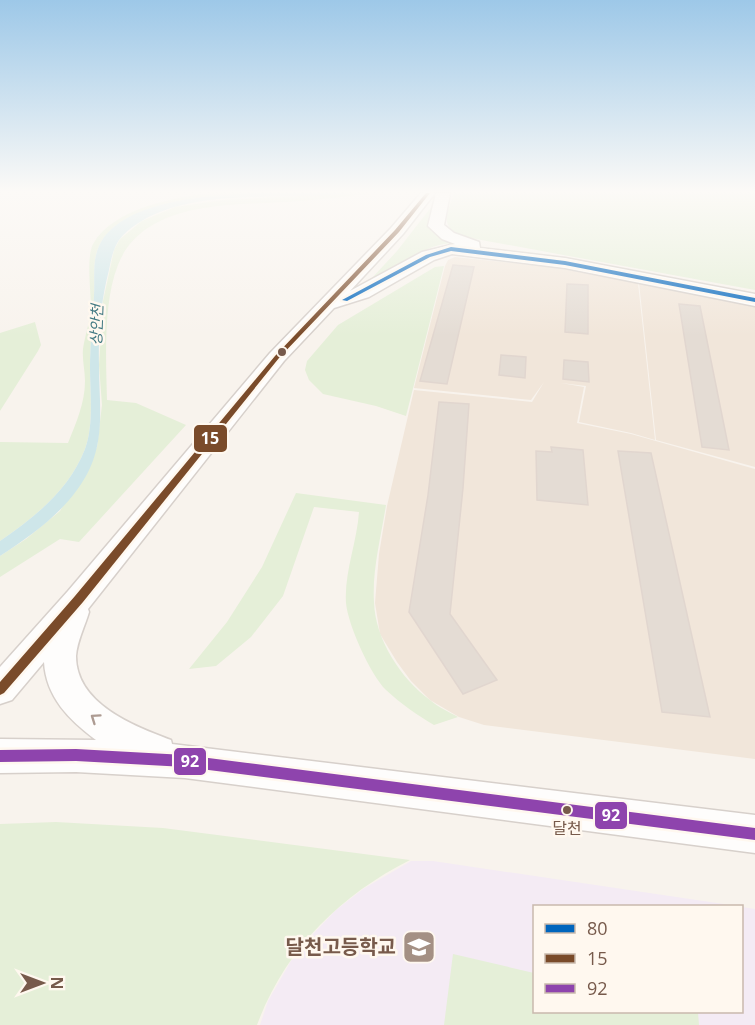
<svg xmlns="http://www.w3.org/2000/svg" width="755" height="1025" font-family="'Open Sans','Noto Sans KR',sans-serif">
<rect width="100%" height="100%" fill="#f8f3ed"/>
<path fill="#f1e6da" d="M455,257L552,267L638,283L655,440L631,433L579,422L586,386L561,383L584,387L577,423L631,434L755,469V759L484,725L459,717L430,700L411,681L397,662L380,634L375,603L379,554L387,506L414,390L532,402L544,382L531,400L414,388L445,266L448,260Z
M639,283L755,307V467L656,440Z"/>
<path fill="#f4ebf4" d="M411,861H433L737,906H534V1012H742V907L755,909V1025H260L268,1001L291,961L315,932L336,910L363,889Z"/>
<path fill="#e5efd8" d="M212,193H248C206,196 120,202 99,246C92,261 95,279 94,295C93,319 90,344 90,368C90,394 94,424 85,449C69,490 35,517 0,541V442L68,443C76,423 85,403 85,381C85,370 82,360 83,349C85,335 90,322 91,308C91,291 86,258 93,244C113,208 176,197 212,193Z
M354,193H373C344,197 316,200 287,202C231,205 143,201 118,265C103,302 106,360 107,400L136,403L186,425L79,542L60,539L0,577V556L26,539L60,511L97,447L102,405L99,365L103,301L114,250L120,239L142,221L175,207L223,200Z
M454,193H755V290L465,237C438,227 447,215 454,193Z
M432,206H434L430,219L457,243C424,242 401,268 372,278L397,251Z
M444,266L406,416L376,406L323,394L309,380L305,370L307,361L338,325L435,267Z
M35,322L41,345L38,351L0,411V333Z
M296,493L386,505C381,537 372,570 374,602C375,639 401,679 430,700C438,707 449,712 458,717L434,725C417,715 401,704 386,690C370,674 348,625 346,603C344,573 357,542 359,512L314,507L283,596L251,637L216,666L189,669L227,622L262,567Z
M56,822L163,828L410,860C339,896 285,950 257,1025H0V824Z
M453,954L534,973V1012H698L699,1025H444Z"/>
<path fill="#cee6e9" d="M248,193H354C294,200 216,190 160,212C146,217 128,228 119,240C113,249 111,260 109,270C101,300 98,334 99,365C99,401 105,435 90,468C72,507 35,533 0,556V541C35,517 69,490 85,449C94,424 90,394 90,368C90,343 93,319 94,295C95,279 92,261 99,246C120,201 206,196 248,193Z"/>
<path fill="#e4dcd4" stroke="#e1d6cf" stroke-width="1.5" d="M453,265L474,267L447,384L420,381Z
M567,284L588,285V334L565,332Z
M679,304L700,306L729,450L702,447Z
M501,355L526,357L525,378L499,375Z
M564,360L588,362L589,382L563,379Z
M439,402L469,404L463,488L450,614L497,680L463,694L409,612L428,495Z
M551,447L583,450L588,505L537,500L536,451L552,452Z
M618,451L651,453L710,717L662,712Z"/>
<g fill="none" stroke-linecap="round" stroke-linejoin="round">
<g stroke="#d7d0cb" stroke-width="3">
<path id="minor" d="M421,193H435L403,234L350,291L422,252L455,244L442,239L428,226L436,193H450L444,225L454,233L479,242L480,248L565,258L755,294V306L565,268L452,254L434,260L369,297L334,308L284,361L88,609L89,612C85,626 77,641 76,656C76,704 134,726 171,740L172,744L755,815V853L185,778L76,772L0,773V739L96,740C69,720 46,697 44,662L12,700L0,704V667L68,591L270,353L391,228Z"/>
</g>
<use href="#minor" fill="#fefdfc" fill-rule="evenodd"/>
<g stroke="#fff8ef" stroke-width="5">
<path id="bus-1" d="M451,247L565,261L755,298V302L565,265L451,251L430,257L347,301L342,300L426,255Z"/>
</g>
<g stroke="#fff8ef" stroke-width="5">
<path id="bus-2" d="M426,193H430L399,232L279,358L83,602L4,693L0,695V682L75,596L275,356L395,230Z"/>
</g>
<g stroke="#fff8ef" stroke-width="5">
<path id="bus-3" d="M76,749L185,755L755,828V840L185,767L76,761L0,762V750Z"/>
</g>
<use href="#bus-1" fill="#0065bd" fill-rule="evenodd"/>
<use href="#bus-2" fill="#7a4b2a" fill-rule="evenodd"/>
<use href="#bus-3" fill="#8e44ad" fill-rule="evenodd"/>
</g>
<defs><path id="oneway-chevron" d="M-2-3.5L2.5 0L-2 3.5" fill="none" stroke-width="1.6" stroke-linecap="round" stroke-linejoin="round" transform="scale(1.5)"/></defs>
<use stroke="#ad9b92" href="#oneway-chevron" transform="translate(95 718) rotate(-145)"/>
<linearGradient id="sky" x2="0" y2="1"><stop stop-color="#9dc8e8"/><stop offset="0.57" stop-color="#fcfaf7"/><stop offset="1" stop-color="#fcfaf7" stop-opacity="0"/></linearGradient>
<rect width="755" height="336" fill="url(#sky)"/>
<defs>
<g id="school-square" transform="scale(1.725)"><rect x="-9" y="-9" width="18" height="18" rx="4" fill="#a49084" stroke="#fff8ef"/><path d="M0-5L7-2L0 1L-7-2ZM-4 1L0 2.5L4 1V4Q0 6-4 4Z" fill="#fff"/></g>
</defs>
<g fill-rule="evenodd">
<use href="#school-square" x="419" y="947"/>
</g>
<g fill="#775a4b" stroke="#fff8ef" stroke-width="2">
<circle cx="282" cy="352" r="5"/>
<circle cx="567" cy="810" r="5"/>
</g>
<g text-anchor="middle" stroke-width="5" stroke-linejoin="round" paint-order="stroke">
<g font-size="15" font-style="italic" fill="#427983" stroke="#fff8ef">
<text transform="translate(97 325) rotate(-88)" y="5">상안천</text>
</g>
<g font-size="16" fill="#775a4b" stroke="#fff8ef">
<text x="567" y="834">달천</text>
</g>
<g font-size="20" font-weight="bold" fill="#775a4b" stroke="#fff8ef" text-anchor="end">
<text x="396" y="954">달천고등학교</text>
</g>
</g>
<g stroke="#fff8ef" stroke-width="2">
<rect x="193" y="424" width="35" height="29" rx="6" fill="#7a4b2a"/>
<rect x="173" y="747" width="34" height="29" rx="6" fill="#8e44ad"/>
<rect x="594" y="801" width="34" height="29" rx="6" fill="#8e44ad"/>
</g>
<g font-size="16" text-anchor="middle" font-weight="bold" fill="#fff">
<text x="210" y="444">15</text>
<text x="190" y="767">92</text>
<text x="611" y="821">92</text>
</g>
<rect x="533" y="905" width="210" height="108" fill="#fff8ef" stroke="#c9b9ad" stroke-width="1.5"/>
<rect x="545" y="924" width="30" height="9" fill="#0065bd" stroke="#c9b9ad" stroke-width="1.5"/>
<text x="587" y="935" font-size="18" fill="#775a4b">80</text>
<rect x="545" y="954" width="30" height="9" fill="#7a4b2a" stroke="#c9b9ad" stroke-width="1.5"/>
<text x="587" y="965" font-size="18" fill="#775a4b">15</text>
<rect x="545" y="984" width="30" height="9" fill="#8e44ad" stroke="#c9b9ad" stroke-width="1.5"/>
<text x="587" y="995" font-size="18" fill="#775a4b">92</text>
<g transform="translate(42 983) rotate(90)" stroke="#fff8ef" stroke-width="4.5" paint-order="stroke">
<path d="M0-4.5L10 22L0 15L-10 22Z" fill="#775a4b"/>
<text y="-9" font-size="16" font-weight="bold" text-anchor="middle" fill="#775a4b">N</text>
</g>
</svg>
